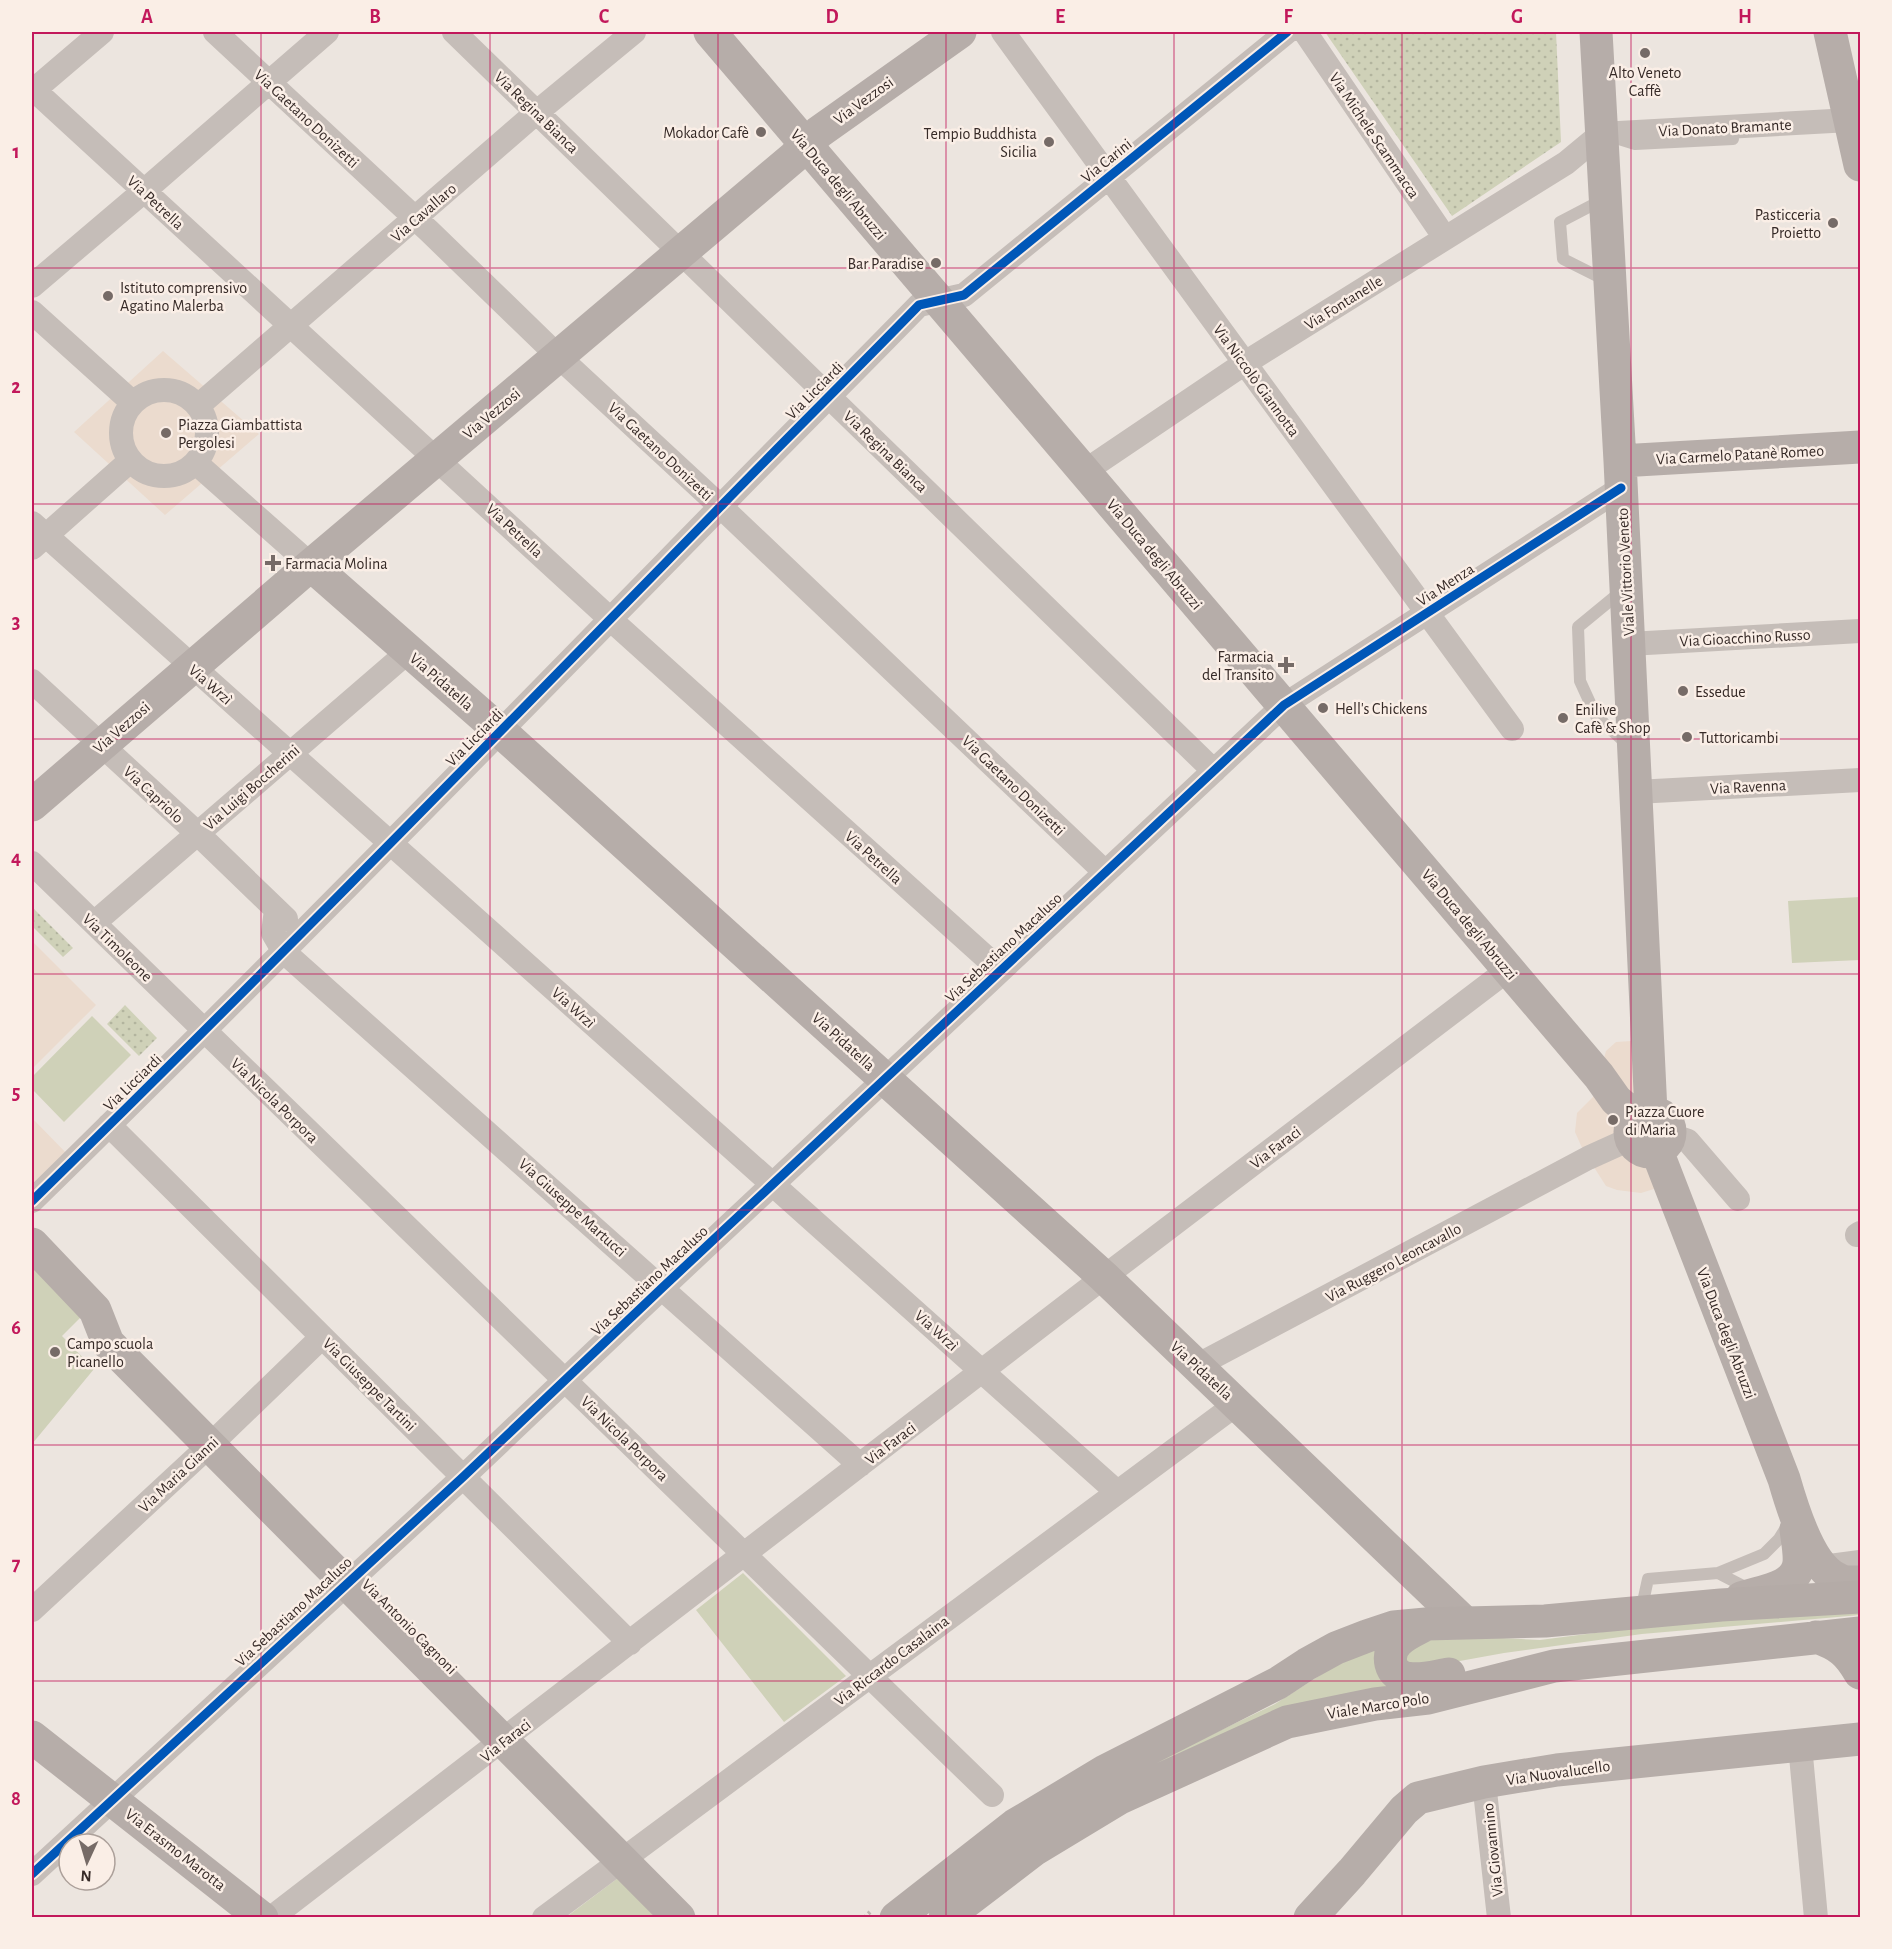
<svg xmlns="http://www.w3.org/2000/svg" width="1892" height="1949" font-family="'Alegreya Sans',sans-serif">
<defs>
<pattern id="park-dots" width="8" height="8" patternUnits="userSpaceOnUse" patternTransform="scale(1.5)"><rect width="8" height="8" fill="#cfd1b8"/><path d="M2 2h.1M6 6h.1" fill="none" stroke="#b2b49e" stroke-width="1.8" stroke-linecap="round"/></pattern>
</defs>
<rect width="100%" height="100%" fill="#ece5df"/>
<path fill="#cfd1b8" d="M1860,897V960L1792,963L1788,901Z
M92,1016L131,1055L64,1122L32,1089V1077Z
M32,1265L82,1316L62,1336L94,1369L32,1444Z
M743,1573L846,1676L784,1722L696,1610Z
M1860,1609V1615L1642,1634L1504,1653L1410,1670L1400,1655L1422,1640L1500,1638L1540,1640L1641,1627Z
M1379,1647L1392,1684L1379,1692L1111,1783L1275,1704L1333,1667Z
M618,1878L656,1918H565Z"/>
<path fill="url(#park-dots)" d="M1325,32H1556L1561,142L1452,216Z
M32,907L73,948L63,957L32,926Z
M125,1005L157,1038L139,1056L107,1024Z"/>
<path fill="#ebdbce" d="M163,351L259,434L165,515L74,432Z
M32,941L96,1005L32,1069Z
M1647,1040L1651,1112L1650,1132L1670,1184L1641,1193L1617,1190L1606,1186L1583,1150L1575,1132L1577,1113L1593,1097L1606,1051L1616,1042Z
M32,1118L73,1160L32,1201Z"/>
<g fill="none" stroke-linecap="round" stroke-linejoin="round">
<path stroke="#beb5b0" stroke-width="4" stroke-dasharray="3 3" stroke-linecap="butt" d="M864,1918L870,1912"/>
<path stroke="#c5bdb8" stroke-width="12" d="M1619,139L1635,144L1733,139
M1604,199L1560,222L1563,259L1607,281
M1623,590L1578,627L1580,681L1596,716L1627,744
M1718,1573L1749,1589
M1641,1611L1648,1579L1718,1573L1764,1554L1779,1539L1789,1523"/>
<path stroke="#c5bdb8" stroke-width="24" d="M215,32L429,231L559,357L720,506L1105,872
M454,32L1214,771
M1003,32L1512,729
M1305,32L1445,238
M32,88L620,628L1000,970
M34,90L102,32
M32,286L144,191L327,32
M32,312L133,403
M121 433a43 43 0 1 1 86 0a43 43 0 1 1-86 0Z
M198,406L537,112L634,32
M196,463L311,565
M1085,471L1245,363L1566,163L1601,134L1850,120
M32,523L1117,1492
M32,548L130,461
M1629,644L1860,631
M32,681L197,833L286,919
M1636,792L1860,780
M32,863L992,1795
M276,910L273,933L284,952L860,1465
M94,923L409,651
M109,1125L630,1643
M1670,1135L1688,1141L1738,1199
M32,1201C266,972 494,738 723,504C788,437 854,372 919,305L964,295L1287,32
M1857,1235L1860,1233
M1198,1365L1588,1158L1630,1139
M1822,1567L1860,1562
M32,1610L210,1445L322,1337
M1800,1745L1816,1918
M1484,1782L1499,1918
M32,1874L463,1477L663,1287L1284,705L1621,488
M271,1918L1104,1277L1509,969
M544,1918L1238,1403"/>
<path stroke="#b6ada9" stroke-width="33" d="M710,32L1599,1076L1616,1100L1636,1117
M1596,32L1620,461L1651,1112
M1830,32L1860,165
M1620,461L1860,447
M311,565L500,731L1104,1277L1464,1622
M32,805L298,576L794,157L819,132L960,32
M1630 1132a20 20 0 1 1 40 0a20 20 0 1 1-40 0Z
M1657,1151L1784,1479C1792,1507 1810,1567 1838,1579C1845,1583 1853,1582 1860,1582
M32,1244L95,1310L108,1343L679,1918
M1741,1598C1760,1591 1796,1589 1799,1563C1800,1552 1797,1539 1796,1529
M32,1737L262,1918
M1310,1918L1352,1872L1404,1810L1418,1798L1484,1782L1557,1770L1860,1739"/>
<path stroke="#b4aba7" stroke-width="33" d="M1425,1625C1410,1633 1386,1642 1391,1664C1393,1672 1399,1677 1407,1678C1420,1681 1436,1676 1449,1674
M1816,1637C1839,1645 1848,1652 1860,1673
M896,1918L1015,1825L1105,1771L1278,1683L1307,1664L1336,1648L1367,1636L1394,1627L1426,1624L1545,1621L1721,1605L1860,1597
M945,1918L1034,1850L1120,1798L1287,1722L1375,1704L1428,1698L1554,1666L1860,1633"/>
<g stroke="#faeee6" stroke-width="13">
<path id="cycleway" d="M32,1201C266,972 494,738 723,504C788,437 854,372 919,305L964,295L1287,32
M32,1874L463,1477L663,1287L1284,705L1621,488"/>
</g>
<use href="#cycleway" stroke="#0057b8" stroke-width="9"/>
</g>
<path fill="none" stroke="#c2185b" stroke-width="1.5" stroke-opacity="0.55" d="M261,32V1918M490,32V1918M718,32V1918M946,32V1918M1174,32V1918M1402,32V1918M1631,32V1918M32,268H1860M32,504H1860M32,739H1860M32,974H1860M32,1210H1860M32,1445H1860M32,1681H1860"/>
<g fill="#766b67" stroke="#faeee6" stroke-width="2">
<circle cx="1645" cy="53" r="6"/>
<circle cx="761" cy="132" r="6"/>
<circle cx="1049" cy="142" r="6"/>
<circle cx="1833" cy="223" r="6"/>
<circle cx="936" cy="263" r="6"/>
<circle cx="108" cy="296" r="6"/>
<circle cx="166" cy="433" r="6"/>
<path d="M270 554h6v6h6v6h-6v6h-6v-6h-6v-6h6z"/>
<path d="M1283 656h6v6h6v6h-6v6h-6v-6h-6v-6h6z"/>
<circle cx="1683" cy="691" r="6"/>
<circle cx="1323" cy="708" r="6"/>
<circle cx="1563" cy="718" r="6"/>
<circle cx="1687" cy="737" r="6"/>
<circle cx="1613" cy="1120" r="6"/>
<circle cx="55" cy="1352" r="6"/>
</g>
<g text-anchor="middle" stroke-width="5" stroke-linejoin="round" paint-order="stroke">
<g font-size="16" fill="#362a27" stroke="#faeee6" text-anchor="start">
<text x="1645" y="78" text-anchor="middle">Alto Veneto<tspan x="1645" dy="18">Caffè</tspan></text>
<text x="749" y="138" text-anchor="end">Mokador Cafè</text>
<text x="1037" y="139" text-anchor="end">Tempio Buddhista<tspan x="1037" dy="18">Sicilia</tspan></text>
<text x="1821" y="220" text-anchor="end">Pasticceria<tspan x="1821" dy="18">Proietto</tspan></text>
<text x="924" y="269" text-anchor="end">Bar Paradise</text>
<text x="120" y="293">Istituto comprensivo<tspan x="120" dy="18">Agatino Malerba</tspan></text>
<text x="178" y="430">Piazza Giambattista<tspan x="178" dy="18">Pergolesi</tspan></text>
<text x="285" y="569">Farmacia Molina</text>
<text x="1274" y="662" text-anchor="end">Farmacia<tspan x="1274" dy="18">del Transito</tspan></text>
<text x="1695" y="697">Essedue</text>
<text x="1335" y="714">Hell's Chickens</text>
<text x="1575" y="715">Enilive<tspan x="1575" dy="18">Cafè &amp; Shop</tspan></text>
<text x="1699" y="743">Tuttoricambi</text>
<text x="1625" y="1117">Piazza Cuore<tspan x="1625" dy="18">di Maria</tspan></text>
<text x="67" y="1349">Campo scuola<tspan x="67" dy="18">Picanello</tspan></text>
</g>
<g font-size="16" fill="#362a27" stroke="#faeee6">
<text transform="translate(863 100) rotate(-36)" y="6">Via Vezzosi</text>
<text transform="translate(537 112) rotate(44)" y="6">Via Regina Bianca</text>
<text transform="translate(307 118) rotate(43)" y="6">Via Gaetano Donizetti</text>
<text transform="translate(1725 127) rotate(-3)" y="6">Via Donato Bramante</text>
<text transform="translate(1375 135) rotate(56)" y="6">Via Michele Scammacca</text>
<text transform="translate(1106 160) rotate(-39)" y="6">Via Carini</text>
<text transform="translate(839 184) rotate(50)" y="6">Via Duca degli Abruzzi</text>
<text transform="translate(156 202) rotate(43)" y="6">Via Petrella</text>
<text transform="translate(423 212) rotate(-41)" y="6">Via Cavallaro</text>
<text transform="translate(1343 302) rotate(-32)" y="6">Via Fontanelle</text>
<text transform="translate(1257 380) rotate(54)" y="6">Via Niccolò Giannotta</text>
<text transform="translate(814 390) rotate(-45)" y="6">Via Licciardi</text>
<text transform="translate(491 413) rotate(-40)" y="6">Via Vezzosi</text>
<text transform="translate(661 451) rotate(43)" y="6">Via Gaetano Donizetti</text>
<text transform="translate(886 451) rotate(44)" y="6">Via Regina Bianca</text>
<text transform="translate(1740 454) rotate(-3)" y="6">Via Carmelo Patanè Romeo</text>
<text transform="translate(515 530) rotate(43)" y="6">Via Petrella</text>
<text transform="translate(1155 554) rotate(50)" y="6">Via Duca degli Abruzzi</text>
<text transform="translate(1625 572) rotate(-93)" y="6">Viale Vittorio Veneto</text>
<text transform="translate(1445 584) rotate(-33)" y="6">Via Menza</text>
<text transform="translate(1745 637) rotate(-3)" y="6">Via Gioacchino Russo</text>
<text transform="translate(442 681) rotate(41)" y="6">Via Pidatella</text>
<text transform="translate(211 684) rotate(41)" y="6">Via Wrzì</text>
<text transform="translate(121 727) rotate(-41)" y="6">Via Vezzosi</text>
<text transform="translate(474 737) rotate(-45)" y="6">Via Licciardi</text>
<text transform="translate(1014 785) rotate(44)" y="6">Via Gaetano Donizetti</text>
<text transform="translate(1748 786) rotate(-3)" y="6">Via Ravenna</text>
<text transform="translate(251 787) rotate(-41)" y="6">Via Luigi Boccherini</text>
<text transform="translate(154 794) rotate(43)" y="6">Via Capriolo</text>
<text transform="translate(874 857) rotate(42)" y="6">Via Petrella</text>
<text transform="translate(1470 924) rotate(50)" y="6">Via Duca degli Abruzzi</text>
<text transform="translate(118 947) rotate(44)" y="6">Via Timoleone</text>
<text transform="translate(1003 947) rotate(-43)" y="6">Via Sebastiano Macaluso</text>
<text transform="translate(574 1007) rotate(42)" y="6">Via Wrzì</text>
<text transform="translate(844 1041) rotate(42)" y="6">Via Pidatella</text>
<text transform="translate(132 1082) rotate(-44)" y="6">Via Licciardi</text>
<text transform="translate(275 1100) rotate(44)" y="6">Via Nicola Porpora</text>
<text transform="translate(1275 1147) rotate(-37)" y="6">Via Faraci</text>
<text transform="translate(573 1207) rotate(42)" y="6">Via Giuseppe Martucci</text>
<text transform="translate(1393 1262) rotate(-28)" y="6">Via Ruggero Leoncavallo</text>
<text transform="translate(649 1280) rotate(-43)" y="6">Via Sebastiano Macaluso</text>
<text transform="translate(937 1330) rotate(42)" y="6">Via Wrzì</text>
<text transform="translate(1727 1333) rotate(69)" y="6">Via Duca degli Abruzzi</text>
<text transform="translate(1202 1370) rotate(43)" y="6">Via Pidatella</text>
<text transform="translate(370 1384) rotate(45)" y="6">Via Giuseppe Tartini</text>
<text transform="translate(625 1438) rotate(44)" y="6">Via Nicola Porpora</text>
<text transform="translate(890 1443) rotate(-37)" y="6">Via Faraci</text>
<text transform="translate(178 1474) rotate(-43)" y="6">Via Maria Gianni</text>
<text transform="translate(293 1611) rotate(-43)" y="6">Via Sebastiano Macaluso</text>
<text transform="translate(410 1626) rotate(45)" y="6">Via Antonio Cagnoni</text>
<text transform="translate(891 1660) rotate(-37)" y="6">Via Riccardo Casalaina</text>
<text transform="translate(1378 1705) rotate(-9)" y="6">Viale Marco Polo</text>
<text transform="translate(505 1740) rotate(-38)" y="6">Via Faraci</text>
<text transform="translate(1558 1772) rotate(-8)" y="6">Via Nuovalucello</text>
<text transform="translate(176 1849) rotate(38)" y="6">Via Erasmo Marotta</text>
<text transform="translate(1492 1850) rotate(-96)" y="6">Via Giovannino</text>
</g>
</g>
<rect width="1892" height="1949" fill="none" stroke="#faeee6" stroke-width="66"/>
<g transform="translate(87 1862) rotate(184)"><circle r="28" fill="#faeee6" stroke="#aca09a" stroke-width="1.5"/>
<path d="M0-4.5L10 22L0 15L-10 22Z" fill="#766b67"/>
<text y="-9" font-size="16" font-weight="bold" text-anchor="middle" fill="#362a27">N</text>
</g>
<rect x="33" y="33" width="1826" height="1883" fill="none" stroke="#c2185b" stroke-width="2"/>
<g font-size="20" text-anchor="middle" font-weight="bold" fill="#c2185b">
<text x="147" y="23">A</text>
<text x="375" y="23">B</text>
<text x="604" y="23">C</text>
<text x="832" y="23">D</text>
<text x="1060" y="23">E</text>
<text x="1288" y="23">F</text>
<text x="1517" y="23">G</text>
<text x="1745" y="23">H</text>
<text x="16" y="158">1</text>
<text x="16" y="393">2</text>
<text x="16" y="628">3</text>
<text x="16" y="864">4</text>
<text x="16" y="1099">5</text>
<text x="16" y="1334">6</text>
<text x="16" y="1570">7</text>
<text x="16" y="1805">8</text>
</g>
</svg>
